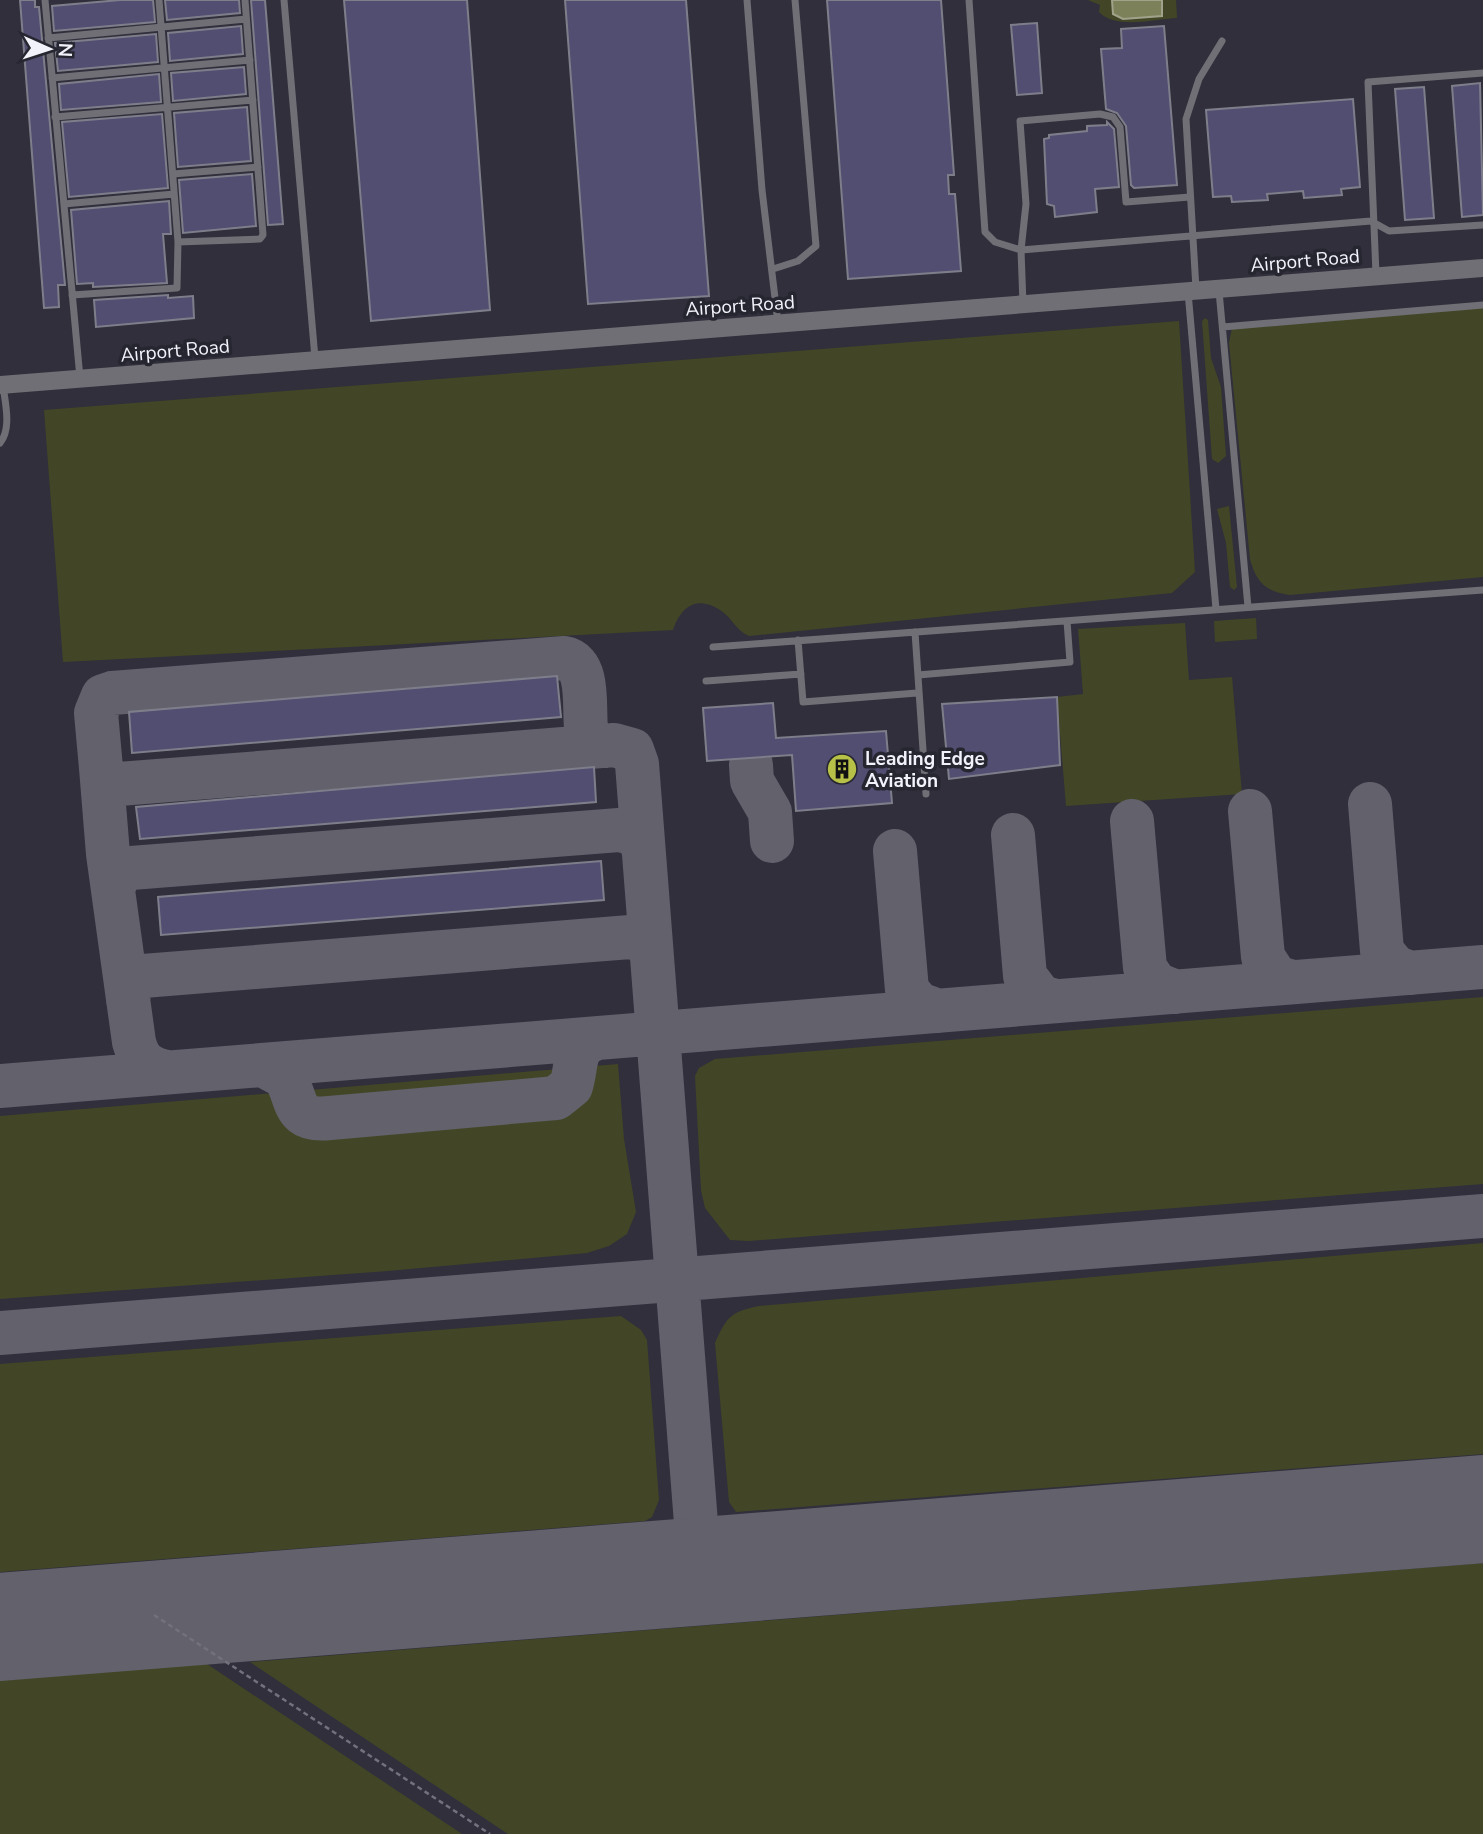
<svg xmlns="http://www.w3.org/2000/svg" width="1483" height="1834" font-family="'Nunito Sans',sans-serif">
<rect width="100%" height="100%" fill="#302f3b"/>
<path fill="#424626" d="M1088,0H1176L1177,18C1155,19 1116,30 1099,12L1100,5Z
M1483,305V577L1290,595C1266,592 1256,582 1250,559L1229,343L1232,328Z
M1205,318L1208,320L1211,358L1221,387L1226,456L1218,463L1212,459L1202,321Z
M1179,321L1195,572L1172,593L749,636C735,630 732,617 720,610C696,595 681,607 673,630L63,662L44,410Z
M1229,506L1237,587L1234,590L1230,587L1226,543L1217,509Z
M1256,618L1257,639L1215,642L1214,621Z
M1185,623L1189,680L1232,677L1242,794L1066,806L1057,697L1083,694L1078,629Z
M1483,997V1184L749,1241L730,1240L705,1208L701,1190L695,1076L699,1068L715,1059Z
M618,1064L624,1139L636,1212L627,1234L609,1246L587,1253L388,1271L0,1299V1116Z
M1483,1243V1454L736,1512L729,1502L715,1343C727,1316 731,1312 759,1306Z
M621,1316L641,1330L647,1340L659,1500L652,1517L645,1521L0,1572V1364Z
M1483,1563V1834H508L250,1662Z
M189,1652L462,1834H0V1667Z"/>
<path fill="#7d815a" stroke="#a0a38a" stroke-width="2" d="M1162,0V16L1123,19L1113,14L1112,0Z"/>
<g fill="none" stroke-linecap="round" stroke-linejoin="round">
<path stroke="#62616c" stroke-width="44" d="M751,765L752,781L770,812L772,841
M104,804L107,792L119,784L614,745L632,750L637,764L697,1536C705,1566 731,1566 758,1567
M1370,804L1382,951L1395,967L1411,973
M1250,811L1263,957L1276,977L1293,982
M1132,821L1145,968L1156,984L1176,992
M1013,835L1025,976L1041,997L1056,1001
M895,851L907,990L919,1004L938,1011
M113,889L119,873L131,868L619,830L637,834L643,848
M128,1000L131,983L143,976L630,937L643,940L651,952
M263,1065L285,1077C299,1101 291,1122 330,1118L556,1098L571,1086C578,1064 571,1046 598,1038
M167,1072C147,1068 139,1061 134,1042L108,854L101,768L96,713L103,696L112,693L564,658C593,663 582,714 587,736L594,744L605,746
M0,1086L1483,967
M0,1333L1483,1216
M646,1575C681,1568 694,1564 696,1525"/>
<path stroke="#62616c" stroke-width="108" d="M0,1627L1483,1509"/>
</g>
<path fill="#514e71" stroke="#7e7e8b" stroke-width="2" d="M20,0H35V7H39L65,285H58L59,307L44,308Z
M120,0H153L155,22L54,31L52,6Z
M165,0H239L240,13L167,20Z
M251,0H265L283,224L268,225Z
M344,0H467L490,310L371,321Z
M565,0H686L709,296L588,304Z
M827,0H941L954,175H948L949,194H955L961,271L848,279Z
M1037,23L1042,93L1017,95L1011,25Z
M241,26L243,54L170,61L168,33Z
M1164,26L1177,185L1134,188L1131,185L1126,126L1117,113L1106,109L1101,49L1122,48L1121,29Z
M156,34L158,62L58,71L55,43Z
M244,67L246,94L173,101L171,73Z
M159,74L161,102L61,110L59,84Z
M1480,83L1483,215L1462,217L1452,86Z
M1424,87L1434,218L1405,220L1395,89Z
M1353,99L1360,187L1341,189L1342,195L1304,198L1303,191L1267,194L1268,200L1232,202L1231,196L1213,197L1206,110Z
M247,107L251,161L178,167L174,113Z
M162,114L168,188L69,197L62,122Z
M1107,122L1114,129L1119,187L1095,189L1097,212L1055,217L1054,206L1047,204L1044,139L1049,138V135L1087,131V126L1107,125Z
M252,174L256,226L183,233L179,180Z
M169,201L171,234H163L167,283L93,287V283L77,284L71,210Z
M168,295V298L193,296L194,318L96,327L94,300Z
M557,676L561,717L132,753L129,712Z
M1057,697L1060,765L949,779L942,704Z
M773,703L776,738L886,731L892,803L796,811L792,755L707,761L703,708Z
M594,767L596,802L140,839L136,807Z
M601,861L604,900L161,935L158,897Z"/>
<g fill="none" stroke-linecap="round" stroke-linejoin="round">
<path stroke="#72717c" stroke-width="2.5" stroke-dasharray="5 3.5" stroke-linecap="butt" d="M154,1615L490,1834"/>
<path stroke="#6f6f75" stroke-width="7" d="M45,0L80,378
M159,0L178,242
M284,0L315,358
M747,0L762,190L778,323
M969,0L985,232L995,242L1021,250L1026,204L1020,121L1100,114L1113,117L1120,127L1126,202L1190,197
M48,38L246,19
M52,78L250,60
M55,117L253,100
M173,174L258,167
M64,204L174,194
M773,269L798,261L816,246L795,0
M1376,274L1368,82L1483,73
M1196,289L1186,119L1199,79L1222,41
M1219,291L1248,607
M1188,292L1216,609
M72,295L177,288L178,242L260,239L263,235L245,0
M1023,304L1021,250L1371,221L1389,231L1483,225
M1223,327L1483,305
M0,443C12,428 5,403 3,385
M915,632L926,794
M798,640L803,702L917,693
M713,647L1483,590
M918,675L1070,662L1067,621
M706,681L801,674"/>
<path stroke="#6f6f75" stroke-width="18" d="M0,385L1483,268"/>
</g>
<defs>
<g id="building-disc" transform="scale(1.575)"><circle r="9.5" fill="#b7c148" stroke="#262631"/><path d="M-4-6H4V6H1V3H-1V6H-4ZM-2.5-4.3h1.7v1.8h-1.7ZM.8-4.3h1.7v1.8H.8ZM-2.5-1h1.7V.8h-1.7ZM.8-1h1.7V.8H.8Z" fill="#111"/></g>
</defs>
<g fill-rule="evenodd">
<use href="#building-disc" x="842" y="769"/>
</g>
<g text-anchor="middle" stroke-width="7" stroke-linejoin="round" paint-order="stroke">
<g font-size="19" fill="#f2f2fa" stroke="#262631">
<text transform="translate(1305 260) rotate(-5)" y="7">Airport Road</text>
<text transform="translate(740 305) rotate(-4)" y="7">Airport Road</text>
<text transform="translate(175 350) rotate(-5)" y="7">Airport Road</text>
</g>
<g font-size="19" font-weight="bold" fill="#f2f2fa" stroke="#262631" text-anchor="start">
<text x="865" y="765">Leading Edge<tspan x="865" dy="22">Aviation</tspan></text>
</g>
</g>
<g transform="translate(49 49) rotate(93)" stroke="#262631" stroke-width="5" paint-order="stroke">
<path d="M0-5L12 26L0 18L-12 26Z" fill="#f2f2fa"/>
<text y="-10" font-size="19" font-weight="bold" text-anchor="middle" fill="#f2f2fa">N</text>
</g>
</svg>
